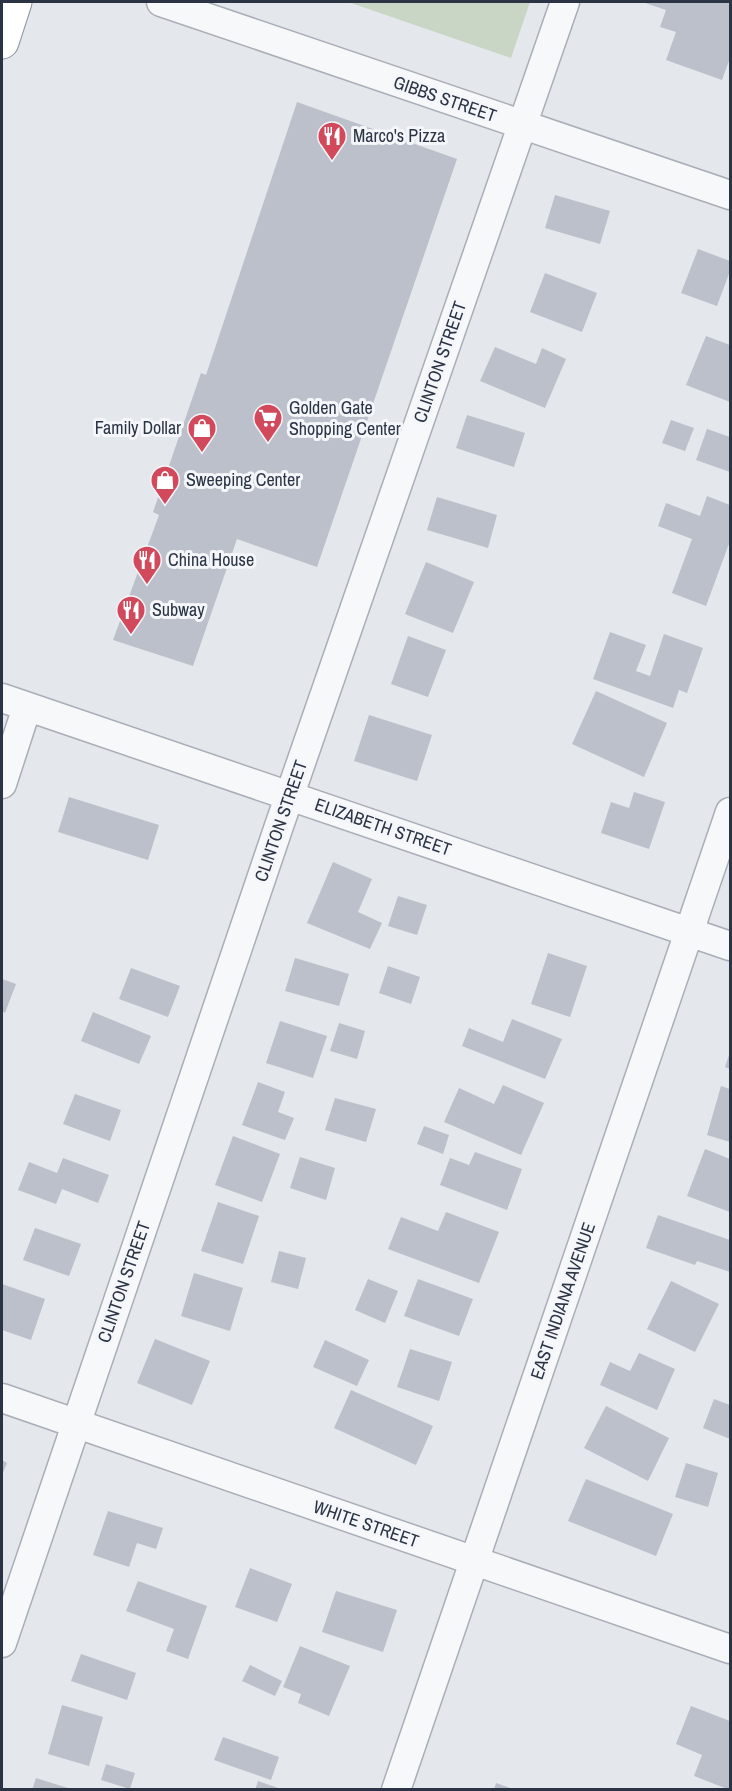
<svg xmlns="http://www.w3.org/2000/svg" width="732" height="1791" font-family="'Archivo Narrow',sans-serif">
<rect width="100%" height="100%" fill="#e4e7ec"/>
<path fill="#c9d6c5" d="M348,2H530L511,58Z"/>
<path fill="#bbc0ca" d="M642,2H730V58L722,80L666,60L676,32L660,27L666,10Z
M297,102L457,159L317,567L237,539L193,666L113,640L159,515L153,512L201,373L206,375Z
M555,195L610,211L600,244L545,228Z
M698,249L730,261V271L717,306L681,293Z
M545,273L597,293L582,332L530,312Z
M706,336L730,345V402L686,385Z
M495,347L536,364L542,348L566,359L545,408L480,381Z
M467,415L525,433L514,467L456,448Z
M671,420L694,428L685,451L662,443Z
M707,429L730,437V472L696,460Z
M707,496L730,505V541L706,606L672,593L692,539L658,526L666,503L700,516Z
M437,497L497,515L488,548L427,530Z
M426,562L474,582L453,633L405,614Z
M610,632L646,645L636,671L650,676L664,634L703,648L687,693L679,690L673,708L593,679Z
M408,636L446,650L428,697L391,684Z
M596,691L667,723L644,777L572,744Z
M369,715L432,735L417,781L354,761Z
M634,792L665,802L649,849L601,833L611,802L629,808Z
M69,797L159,825L148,860L58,832Z
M333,862L372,879L358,912L382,923L370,949L307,923Z
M398,896L427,905L417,935L388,926Z
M548,953L587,966L570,1017L531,1004Z
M295,958L349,974L339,1006L285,991Z
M388,966L420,977L411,1004L379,993Z
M131,968L180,986L168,1017L119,999Z
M2,979L16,984L5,1013L2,1011Z
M93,1012L151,1036L139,1064L81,1041Z
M512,1019L562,1039L545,1079L462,1046L469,1028L503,1042Z
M280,1021L327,1036L313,1078L266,1063Z
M339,1023L365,1031L357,1059L330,1051Z
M730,1052V1069L725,1067Z
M258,1082L285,1092L278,1112L294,1118L285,1140L242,1125Z
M503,1085L544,1103L521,1155L444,1122L459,1088L494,1104Z
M721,1086L730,1089V1142L707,1135Z
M75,1094L121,1110L110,1141L63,1124Z
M335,1098L376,1109L366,1142L325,1130Z
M424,1126L449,1135L443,1154L417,1144Z
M233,1136L280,1154L262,1202L215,1185Z
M705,1149L730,1159V1212L687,1196Z
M475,1152L522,1169L507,1210L440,1185L450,1158L469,1165Z
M300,1157L335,1168L326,1200L290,1188Z
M63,1158L109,1175L98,1203L62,1189L56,1204L18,1190L29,1162L57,1173Z
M218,1202L259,1216L243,1264L201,1251Z
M446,1212L499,1232L479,1283L388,1249L401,1217L438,1231Z
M658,1215L730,1240V1272L697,1261L695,1265L646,1248Z
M35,1228L81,1244L69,1276L23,1260Z
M279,1251L306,1258L298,1289L271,1282Z
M194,1273L243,1288L230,1331L181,1316Z
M368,1279L398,1291L385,1323L355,1310Z
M418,1279L473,1299L459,1336L404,1316Z
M671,1281L719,1304L695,1352L647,1329Z
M2,1284L45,1299L31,1340L2,1330Z
M155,1339L210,1361L192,1405L137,1383Z
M325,1340L369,1360L357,1386L313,1367Z
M410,1349L452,1362L439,1401L397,1387Z
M639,1353L675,1369L657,1410L600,1385L610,1362L630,1371Z
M351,1390L433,1426L416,1465L334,1428Z
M714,1399L730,1405V1439L703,1428Z
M606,1406L669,1438L648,1481L584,1448Z
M2,1460L7,1463L2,1475Z
M686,1463L718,1473L708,1507L675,1497Z
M586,1479L673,1514L656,1556L568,1521Z
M108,1511L163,1528L156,1549L137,1543L129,1567L93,1555Z
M250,1568L292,1584L277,1622L235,1607Z
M138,1581L207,1606L188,1659L166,1651L174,1629L126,1611Z
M336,1591L397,1610L383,1652L322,1632Z
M300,1646L350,1666L329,1716L298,1703L301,1694L283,1687Z
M81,1654L136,1673L127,1700L71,1681Z
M250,1665L282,1681L275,1696L242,1681Z
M62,1705L103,1717L89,1766L48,1754Z
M691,1706L730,1721V1790L694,1776L702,1755L676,1744Z
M223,1737L279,1757L271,1780L214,1760Z
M106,1764L135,1773L130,1789L101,1780Z
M36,1778L71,1789V1790H32Z
M258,1781L281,1789V1790H255Z
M496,1783L513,1789L512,1790H494Z"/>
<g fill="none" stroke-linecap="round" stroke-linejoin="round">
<g stroke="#a9aeb7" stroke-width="31">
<path id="minor" d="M161,2L730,195
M2,698L730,946
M2,784L27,707
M2,1398L730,1649
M2,1643L279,826L565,2
M396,1790L730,812"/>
</g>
<g stroke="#8b94a3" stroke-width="35">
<path id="highway" d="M2,42L15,2"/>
</g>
<use href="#minor" stroke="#f7f8fa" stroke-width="28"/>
<use href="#highway" stroke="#fff" stroke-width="33"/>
</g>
<defs>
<g id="restaurant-pin" transform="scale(1.5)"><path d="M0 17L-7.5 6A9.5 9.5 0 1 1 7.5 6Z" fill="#d1495b" stroke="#f4f6f9"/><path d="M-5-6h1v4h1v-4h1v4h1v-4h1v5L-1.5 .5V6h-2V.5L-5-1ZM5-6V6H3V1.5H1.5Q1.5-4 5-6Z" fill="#fff"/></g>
<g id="supermarket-pin" transform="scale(1.5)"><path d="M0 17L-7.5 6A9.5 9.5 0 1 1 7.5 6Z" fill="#d1495b" stroke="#f4f6f9"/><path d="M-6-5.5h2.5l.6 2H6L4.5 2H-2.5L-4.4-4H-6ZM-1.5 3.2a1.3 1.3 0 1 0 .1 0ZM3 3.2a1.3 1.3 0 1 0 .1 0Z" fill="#fff"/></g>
<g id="shop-pin" transform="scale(1.5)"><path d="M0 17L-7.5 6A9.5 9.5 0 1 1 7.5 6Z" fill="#d1495b" stroke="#f4f6f9"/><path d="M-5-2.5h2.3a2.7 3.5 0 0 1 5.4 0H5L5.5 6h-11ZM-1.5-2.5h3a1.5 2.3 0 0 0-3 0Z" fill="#fff"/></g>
</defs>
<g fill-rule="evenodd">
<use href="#restaurant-pin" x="332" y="136"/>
<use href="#supermarket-pin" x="268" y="418"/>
<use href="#shop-pin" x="202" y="428"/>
<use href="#shop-pin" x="165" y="480"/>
<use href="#restaurant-pin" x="147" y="560"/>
<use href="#restaurant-pin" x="131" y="610"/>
</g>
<g text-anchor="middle" stroke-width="6" stroke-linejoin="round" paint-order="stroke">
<g font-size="18" fill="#2b3445" stroke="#f4f6f9">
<text transform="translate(445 99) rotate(19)" y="6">GIBBS STREET</text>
<text transform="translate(440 362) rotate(-71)" y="6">CLINTON STREET</text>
<text transform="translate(281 821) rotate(-71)" y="6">CLINTON STREET</text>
<text transform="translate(383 827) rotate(19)" y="6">ELIZABETH STREET</text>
<text transform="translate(124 1282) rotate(-71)" y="6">CLINTON STREET</text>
<text transform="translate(563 1301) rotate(-71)" y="6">EAST INDIANA AVENUE</text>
<text transform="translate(366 1524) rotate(19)" y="6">WHITE STREET</text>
</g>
<g font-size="18" fill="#2b3445" stroke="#f4f6f9" text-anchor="start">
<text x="353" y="142">Marco's Pizza</text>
<text x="289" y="414">Golden Gate<tspan x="289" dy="21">Shopping Center</tspan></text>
<text x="181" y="434" text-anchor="end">Family Dollar</text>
<text x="186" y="486">Sweeping Center</text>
<text x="168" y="566">China House</text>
<text x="152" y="616">Subway</text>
</g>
</g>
<rect width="732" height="1791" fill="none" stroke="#2b3445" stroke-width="6"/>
</svg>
